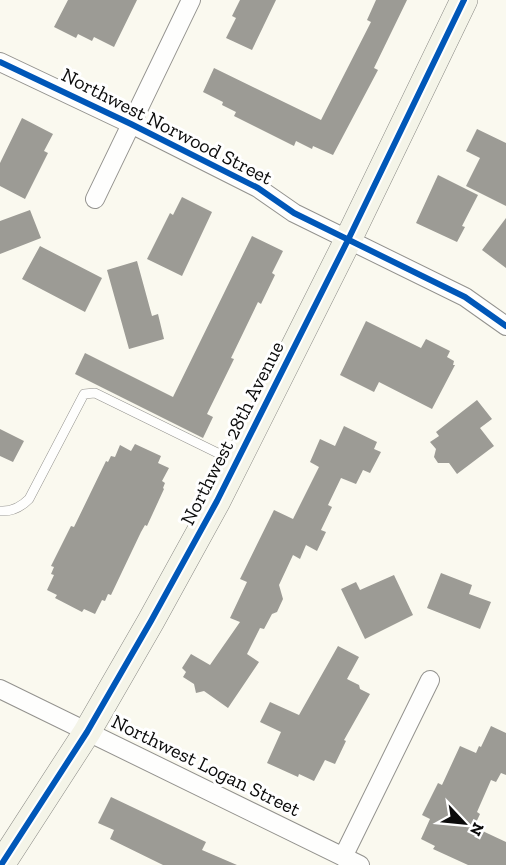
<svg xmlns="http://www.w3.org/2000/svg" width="506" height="865" font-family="'Zilla Slab',serif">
<rect width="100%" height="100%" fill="#faf9ef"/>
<path fill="#9c9b95" d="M68,0H137L114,47L94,37L92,41L78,34L76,38L54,27Z
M240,0H276L252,50L226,38L236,18L232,16Z
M376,0H407L374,68L378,70L333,155L313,146L312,149L296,141L294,146L234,116L236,112L222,105L223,102L203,92L214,68L321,120L371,22L367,20Z
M22,118L53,134L44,151L48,153L25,199L0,186V163Z
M477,129L506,143V206L466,186L480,158L466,151Z
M438,175L478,195L462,226L465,227L457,242L416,223Z
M182,197L212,212L182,276L147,259L170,213L173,215Z
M30,210L41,238L0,254V221Z
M506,218V268L482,250Z
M252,236L283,251L272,273L275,275L261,304L258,302L231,358L234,359L207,414L213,417L203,438L75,374L85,353L173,397Z
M40,246L102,278L85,312L22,279Z
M137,261L152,316L158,314L164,339L129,349L107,270Z
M366,321L421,348L426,339L450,351L447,357L454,361L453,365H455L432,409L379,382L374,392L340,375Z
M477,400L492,419L480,428L494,446L457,474L449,463H438L434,457L436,449L430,442L439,436L436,432Z
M344,426L377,442L374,449L381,452L370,473L363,470L356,484L341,478L328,505L332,507L321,530L326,532L317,551L306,545L300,559L293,555L279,585L283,599L277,612L272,614L264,629L260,628L247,654L259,662L228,708L204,691L196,693L194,684L183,677L186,672L182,668L191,654L210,665L240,622L230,618L247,582L240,579L274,510L293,519L319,467L310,462L320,439L335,446Z
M0,429L24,441L13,462L0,456Z
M135,444L161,456L158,463L169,468L162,481L165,483L163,488L164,489L147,526L145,525L141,532L111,595L108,594L105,601L102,600L95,614L84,609L82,612L55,598L57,595L47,590L54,575L51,574L54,567L51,566L71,526L74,527L106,461L108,462L111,456L115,457L120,445L131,451Z
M441,573L472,585L469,594L491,602L480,629L427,608Z
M394,575L413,615L365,639L341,589L356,582L360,590Z
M338,646L359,657L347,679L359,685L360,689L370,694L344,740L346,741L335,764L325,760L314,781L299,774L298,777L267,763L281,732L260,722L270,702L299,715Z
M491,726L506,733V775L501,773L496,782L491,780L477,812L480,814L474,827L506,842V865H468L433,849L435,846L421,839L430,819L422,815L438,783L442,785L460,746L476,753L479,746L481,747Z
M111,797L206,842L202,850L237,865H163L110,839L114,830L98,823Z"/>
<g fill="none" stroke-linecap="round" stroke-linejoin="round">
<g stroke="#93928e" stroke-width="10">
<path id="lane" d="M0,511C12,512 21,507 29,499L84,394L95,393L234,461"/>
</g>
<g stroke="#93928e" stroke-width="20">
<path id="street" d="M0,62L131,124L258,188L294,213L465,297L506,326
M95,199L191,0
M0,689L360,865
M343,857L430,680"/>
</g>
<g stroke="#898984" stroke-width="28">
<path id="secondary" d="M1,865L87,732L151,621L217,501L348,240L464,0"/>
</g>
<use href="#lane" stroke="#fefefd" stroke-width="9"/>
<use href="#street" stroke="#fefefd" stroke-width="18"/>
<use href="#secondary" stroke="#f4f4e8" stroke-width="27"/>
<g stroke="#fff" stroke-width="10">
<path id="cycleway" d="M0,62L131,124L258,188L294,213L465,297L506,326
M1,865L87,732L151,621L217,501L348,240L464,0"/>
</g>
<use href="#cycleway" stroke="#0057b8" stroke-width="6"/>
</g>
<g text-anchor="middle" stroke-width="6" stroke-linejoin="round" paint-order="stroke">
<g font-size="20" fill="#0b0b0b" stroke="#fff">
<text transform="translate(167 126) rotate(27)" y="7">Northwest Norwood Street</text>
<text transform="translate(232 433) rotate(-63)" y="7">Northwest 28th Avenue</text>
<text transform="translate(206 765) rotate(26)" y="7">Northwest Logan Street</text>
</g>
</g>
<g transform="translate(464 823) rotate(116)" stroke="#ffffff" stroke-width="4.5" paint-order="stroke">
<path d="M0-4.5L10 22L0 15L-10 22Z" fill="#0b0b0b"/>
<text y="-9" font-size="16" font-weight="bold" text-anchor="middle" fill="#0b0b0b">N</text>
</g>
</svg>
